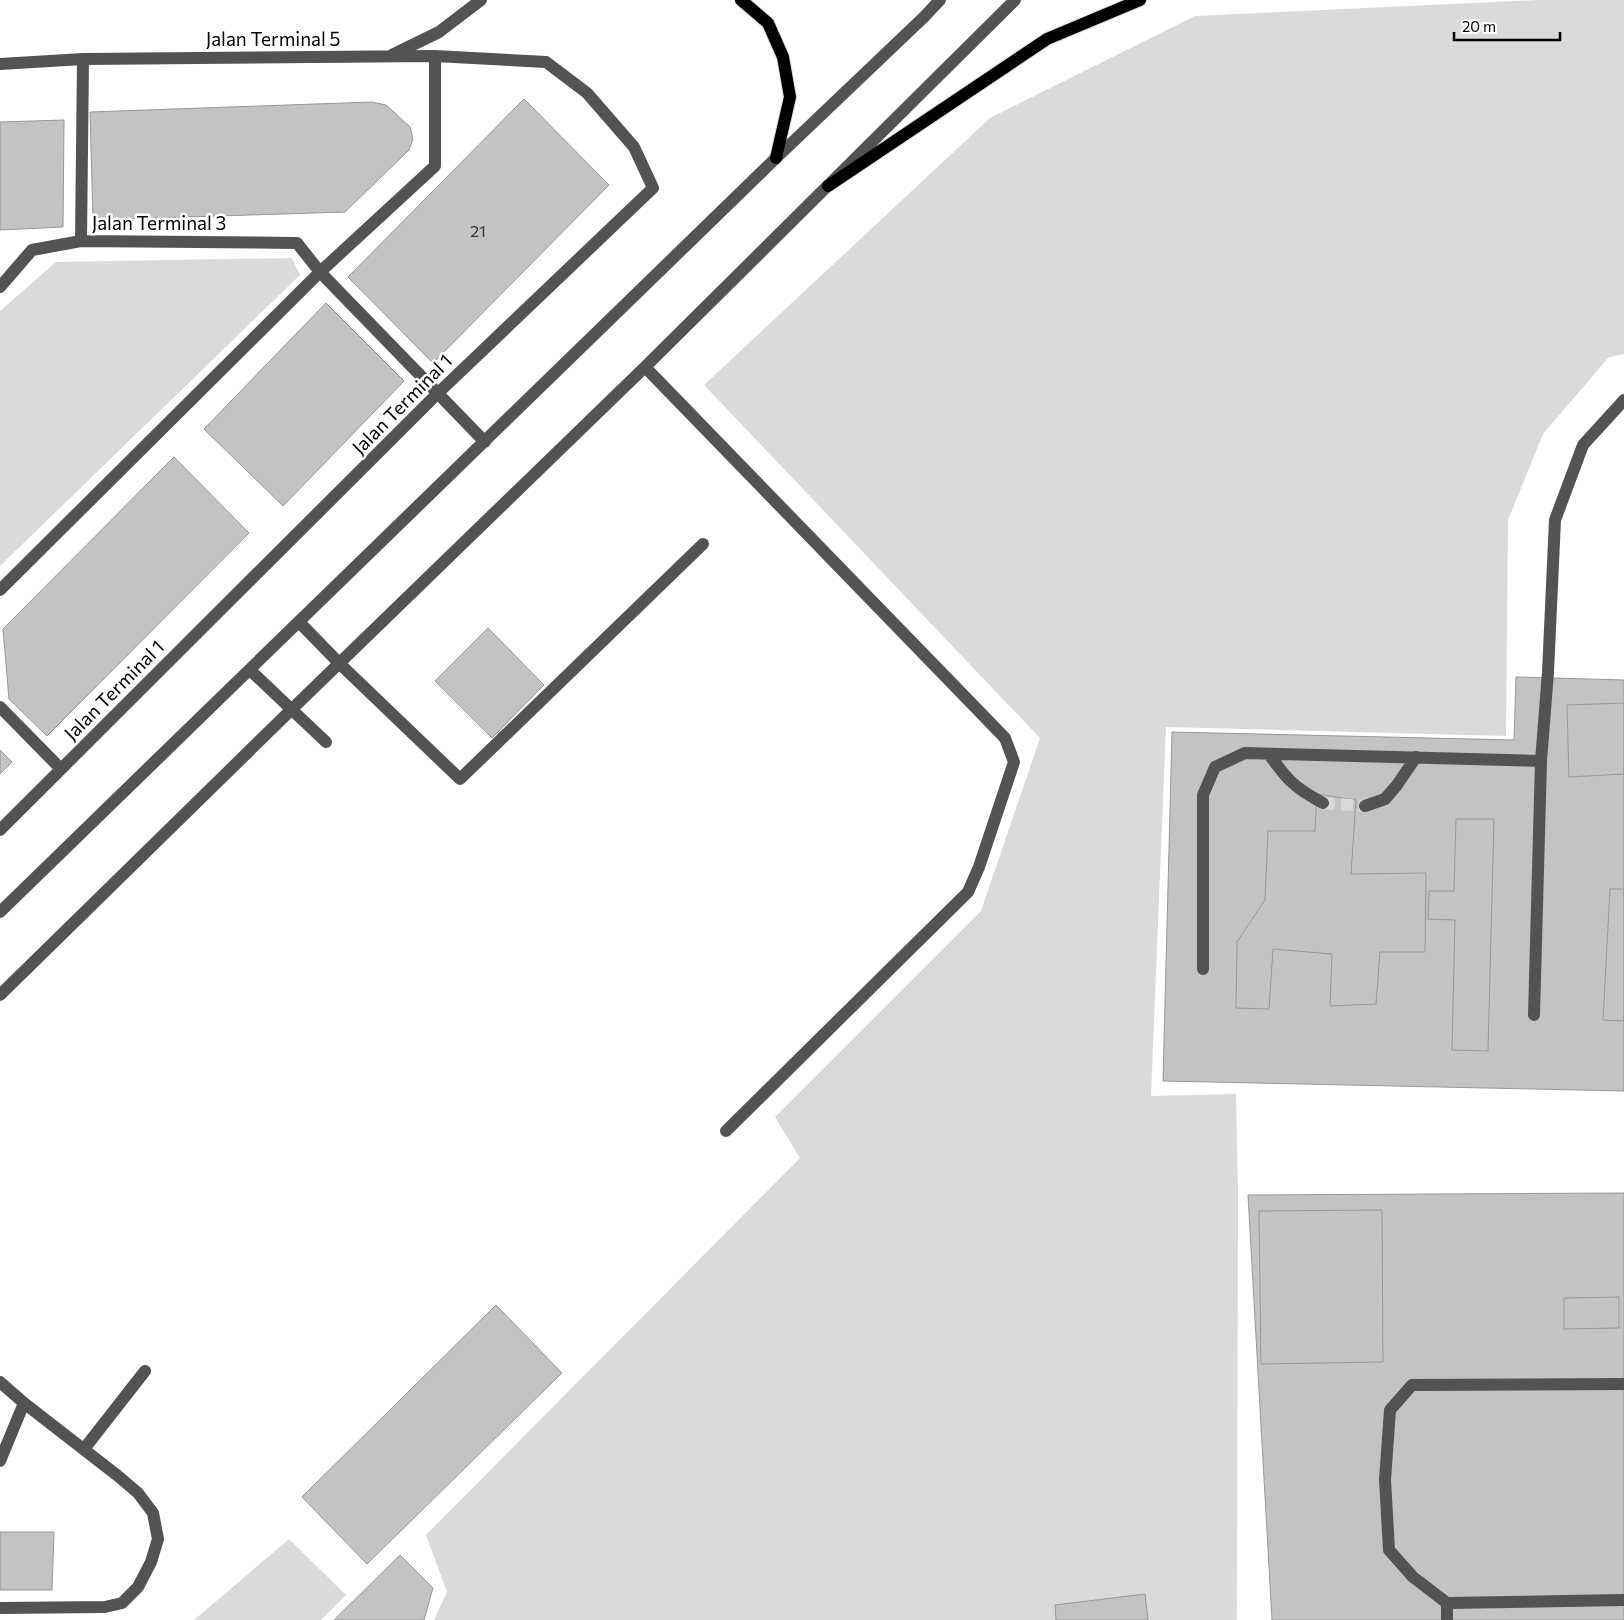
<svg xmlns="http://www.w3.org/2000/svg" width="1624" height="1620" font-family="Commissioner,sans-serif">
<rect width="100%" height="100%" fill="#fff"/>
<path fill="#dadada" d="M1538,0H1624V354L1609,357L1543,434L1508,520L1506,736L1166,727L1151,1096L1236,1094L1238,1193L1237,1620H434L447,1592L426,1535L800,1158L775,1117L981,911L1040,738L704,385L990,118L1195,16Z
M292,258L300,275L0,566V311L56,262Z
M289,1539L346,1595L321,1620H194Z"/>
<path fill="#c3c3c3" stroke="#979797" d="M524,99L609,185L433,363L348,277Z
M372,102L386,105L395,113L410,127L413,139L409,150L345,212L93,220L90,112Z
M64,120L63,227L0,230V122Z
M326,303L404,381L283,506L204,429Z
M174,457L249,533L47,736L9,699L3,629Z
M488,628L544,685L492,738L435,681Z
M1516,677L1624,680V1091L1163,1081L1172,732L1514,740Z
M1624,703V774L1569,777L1567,705Z
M0,750L12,762L0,774Z
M1317,794L1356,800L1351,874L1426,873L1425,952H1380L1376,1004L1330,1006L1332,954L1273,949L1269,1009L1236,1008L1237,942L1265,900L1268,831H1315Z
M1456,819H1494L1488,1051L1452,1050L1455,920L1428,919L1429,891H1454Z
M1610,889H1624V1021L1603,1020Z
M1624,1193V1620H1272L1248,1195Z
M1382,1210L1383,1362L1261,1364L1259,1211Z
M1619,1297V1328L1564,1329V1298Z
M496,1305L562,1373L367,1564L302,1497Z
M0,1532H54L52,1590H0Z
M400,1555L433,1588L424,1620H334Z
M1145,1594L1148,1620H1056L1055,1605Z"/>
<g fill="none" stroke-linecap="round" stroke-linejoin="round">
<path stroke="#d9d9d9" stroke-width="12" stroke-dasharray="12 6" stroke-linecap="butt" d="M1323,803L1365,806"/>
<g stroke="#dbdbdb" stroke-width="14">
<path id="major" d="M741,0L768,23L783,57L790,97L776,158
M828,186L1047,39L1140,0"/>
</g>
<path stroke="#535353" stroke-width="12" d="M392,55L439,32L481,0
M0,64L83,59L435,56L546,62L587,93L634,147L653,188L437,394L0,830
M81,241L83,59
M0,287L32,250L81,241L297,243L320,272L485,442
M645,367L1005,738L1014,762L979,867L968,892L726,1131
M0,590L320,272L435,166V56
M299,622L340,664L460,779L703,544
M250,670L326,742
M0,707L61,769
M1269,754C1287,780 1295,788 1323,803
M1365,806L1385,799L1397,785L1416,757
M0,912L776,158L924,17L940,0
M1203,969V795L1215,767L1245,753L1541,761
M0,995L292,709L645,367L1015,0
M1534,1015L1541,761L1548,672L1555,520L1583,445L1624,400
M0,1382L24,1403L118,1476L138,1493L153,1513L158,1539L151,1562L138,1587L122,1603L105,1607L0,1608
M1624,1384L1412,1385L1390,1410L1385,1480L1389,1550L1413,1577L1447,1603L1624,1600
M84,1449L145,1371
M0,1461L24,1403
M1447,1620V1603"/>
<use href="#major" stroke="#000" stroke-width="12"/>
</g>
<g text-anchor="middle" stroke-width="5" stroke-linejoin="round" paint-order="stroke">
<g font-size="16" fill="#313131">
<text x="478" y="237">21</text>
</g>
<g font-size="19" fill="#000" stroke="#fff">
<text x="273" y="46">Jalan Terminal 5</text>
<text x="159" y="230">Jalan Terminal 3</text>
<text transform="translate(402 404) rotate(-45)" y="7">Jalan Terminal 1</text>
<text transform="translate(114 690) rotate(-45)" y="7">Jalan Terminal 1</text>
</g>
</g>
<path d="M1454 32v8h106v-8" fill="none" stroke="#000000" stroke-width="2.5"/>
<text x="1462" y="32" font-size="15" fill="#000000" stroke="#ffffff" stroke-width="4" paint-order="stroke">20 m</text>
</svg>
